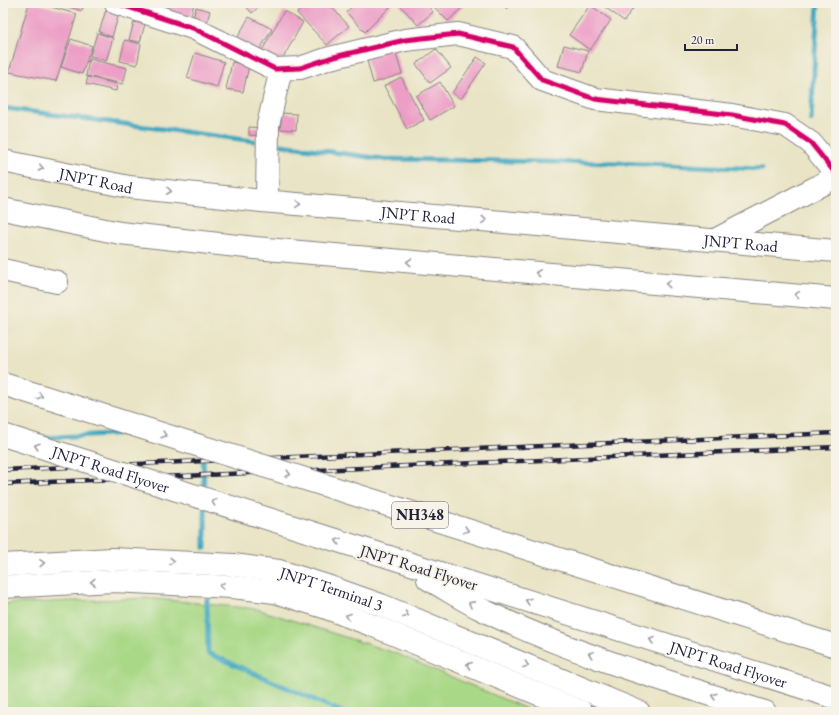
<svg xmlns="http://www.w3.org/2000/svg" width="839" height="715" font-family="'EB Garamond',serif">
<rect width="100%" height="100%" fill="#f7f3e8"/>
<filter id="ink" filterUnits="userSpaceOnUse"><feTurbulence type="fractalNoise" baseFrequency=".025" numOctaves="2"/><feDisplacementMap in="SourceGraphic" scale="8" xChannelSelector="R" yChannelSelector="G"/><feConvolveMatrix kernelMatrix="1 2 1 2 8 2 1 2 1" color-interpolation-filters="sRGB"/></filter>
<filter id="wash" filterUnits="userSpaceOnUse"><feTurbulence type="fractalNoise" baseFrequency=".012" numOctaves="4" result="noise"/><feDisplacementMap in="SourceGraphic" scale="16" xChannelSelector="R" yChannelSelector="G"/><feGaussianBlur stdDeviation="0.9" result="paint"/><feColorMatrix in="noise" values="0 0 0 0 0 0 0 0 0 0 0 0 0 0 0 0 0 1.4 0 .05"/><feComposite in="paint" operator="in"/></filter>
<g filter="url(#wash)">
<rect width="100%" height="100%" fill="#e9e4c5"/>
<path fill="#a9d886" stroke="#667d60" d="M146,598L257,609L395,653L534,712H3V604Z"/>
<g fill="none" stroke-linecap="round" stroke-linejoin="round">
<path stroke="#40a7c0" stroke-width="5" d="M3,108L254,141
M811,120L818,3
M282,145L383,159L620,163L762,169
M41,438L127,433
M203,453L204,493
M205,505V548
M207,600L208,653L342,712"/>
</g>
<g id="blocks">
<path fill="#ec9ec6" d="M29,3H36L77,14L56,81L9,72Z
M56,3H84L82,11Z
M168,3H194L189,23L165,17Z
M243,3H263L252,13Z
M308,3H328L349,26L327,45L297,13Z
M356,3H394L365,32L346,12Z
M398,3H425L433,12L418,25Z
M434,3H464L465,5L448,21L432,5Z
M501,3H513L507,9Z
M604,3H637L624,21L602,5Z
M590,5L611,20L590,50L569,35Z
M196,7L210,11L206,26L192,22Z
M106,10L119,14L112,37L99,32Z
M284,11L303,22L279,65L260,54Z
M249,17L272,29L257,54L235,42Z
M134,22L145,24L140,42L129,40Z
M97,33L113,38L106,61L90,56Z
M71,39L92,46L82,74L61,67Z
M125,40L141,44L137,65L120,61Z
M393,44L402,74L373,83L365,53Z
M564,45L588,51L582,72L558,66Z
M436,49L451,68L430,83L416,64Z
M195,53L224,62L217,87L187,78Z
M477,57L486,63L461,99L452,93Z
M89,59L127,68L123,84L86,76Z
M232,62L249,66L243,92L226,89Z
M88,77L117,84L116,91L86,84Z
M401,77L424,120L407,129L384,86Z
M440,82L454,106L430,120L416,96Z
M282,113L297,114L296,130L280,129Z
M249,127L263,128L262,136L249,135Z"/>
</g>
</g>
<g filter="url(#ink)">
<use href="#blocks" fill-opacity="0" stroke="#868380" stroke-width="1"/>
<g fill="none" stroke-linecap="round" stroke-linejoin="round">
<g stroke="#868380" stroke-width="24">
<path id="minor" d="M116,3L193,28L275,69L300,68L330,58L405,40L458,34L513,47L542,80L595,99L732,115L785,125L811,143L836,174
M267,201L268,125L281,69
M715,240L836,177
M3,270L57,282"/>
</g>
<g stroke="#868380" stroke-width="24">
<g id="major">
<path id="s1" d="M3,565L112,559L234,565L279,571L330,587L381,605L639,712"/>
<path d="M3,587L113,581L232,587L275,592L324,607L374,626L582,712"/>
</g>
</g>
<g stroke="#868380" stroke-width="24">
<g id="highway">
<path id="s2" d="M3,161L129,187L262,201L836,251"/>
<path d="M3,209L120,233L255,248L836,299"/>
<path id="s3" d="M389,557L836,698"/>
<path d="M428,579C446,589 463,600 481,609C571,654 670,682 765,712"/>
</g>
</g>
<use href="#minor" stroke="#fff" stroke-width="22"/>
<use href="#major" stroke="#fff" stroke-width="22"/>
<use href="#highway" stroke="#fff" stroke-width="22"/>
<g stroke="#22223b" stroke-width="4.5">
<path id="rail" d="M3,470L836,433
M3,484L836,447"/>
</g>
<use href="#rail" stroke="#f7f3e8" stroke-width="3" stroke-dasharray="9" stroke-linecap="butt"/>
<g stroke="#868380" stroke-width="24" stroke-linecap="butt">
<g id="highway-bridge">
<path d="M3,384L836,646"/>
<path id="s4" d="M3,435L389,557"/>
</g>
</g>
<use href="#highway-bridge" stroke="#fff" stroke-width="22"/>
<g stroke="#f7f3e8" stroke-width="8">
<path id="cycleway" d="M116,3L193,28L275,69L300,68L330,58L405,40L458,34L513,47L542,80L595,99L732,115L785,125L811,143L836,174"/>
</g>
<use href="#cycleway" stroke="#d6006c" stroke-width="5"/>
</g>
<defs><path id="oneway-chevron" d="M-2-3.5L2.5 0L-2 3.5" fill="none" stroke-width="1.6" stroke-linecap="round" stroke-linejoin="round"/></defs>
<g stroke="#9c9ca7">
<use href="#oneway-chevron" transform="translate(41 168) rotate(12)"/>
<use href="#oneway-chevron" transform="translate(169 191) rotate(6)"/>
<use href="#oneway-chevron" transform="translate(298 204) rotate(5)"/>
<use href="#oneway-chevron" transform="translate(484 220) rotate(5)"/>
<use href="#oneway-chevron" transform="translate(409 262) rotate(-175)"/>
<use href="#oneway-chevron" transform="translate(538 273) rotate(-175)"/>
<use href="#oneway-chevron" transform="translate(668 284) rotate(-175)"/>
<use href="#oneway-chevron" transform="translate(797 295) rotate(-175)"/>
<use href="#oneway-chevron" transform="translate(40 396) rotate(17)"/>
<use href="#oneway-chevron" transform="translate(164 435) rotate(17)"/>
<use href="#oneway-chevron" transform="translate(37 446) rotate(-162)"/>
<use href="#oneway-chevron" transform="translate(288 474) rotate(17)"/>
<use href="#oneway-chevron" transform="translate(214 502) rotate(-162)"/>
<use href="#oneway-chevron" transform="translate(466 530) rotate(17)"/>
<use href="#oneway-chevron" transform="translate(338 541) rotate(-162)"/>
<use href="#oneway-chevron" transform="translate(172 561) rotate(3)"/>
<use href="#oneway-chevron" transform="translate(42 563) rotate(-3)"/>
<use href="#oneway-chevron" transform="translate(93 582) rotate(177)"/>
<use href="#oneway-chevron" transform="translate(222 586) rotate(-176)"/>
<use href="#oneway-chevron" transform="translate(528 601) rotate(-163)"/>
<use href="#oneway-chevron" transform="translate(471 604) rotate(-151)"/>
<use href="#oneway-chevron" transform="translate(406 615) rotate(22)"/>
<use href="#oneway-chevron" transform="translate(348 616) rotate(-160)"/>
<use href="#oneway-chevron" transform="translate(652 640) rotate(-163)"/>
<use href="#oneway-chevron" transform="translate(591 654) rotate(-160)"/>
<use href="#oneway-chevron" transform="translate(469 665) rotate(-158)"/>
<use href="#oneway-chevron" transform="translate(526 665) rotate(22)"/>
<use href="#oneway-chevron" transform="translate(714 696) rotate(-163)"/>
</g>
</g>
<g text-anchor="middle" stroke-width="4" stroke-linejoin="round" paint-order="stroke">
<rect fill="#f7f3e8" stroke="#62616f" stroke-width="1" x="392" y="502" width="56" height="26" rx="3"/>
<g font-size="15" font-weight="bold" fill="#22223b">
<text x="420" y="520">NH348</text>
</g>
<g font-size="16" fill="#22223b" stroke="#f7f3e8">
<text dy="6" stroke="none"><textPath href="#s2" startOffset="95">JNPT Road</textPath></text>
<text dy="6" stroke="none"><textPath href="#s2" startOffset="419">JNPT Road</textPath></text>
<text dy="6" stroke="none"><textPath href="#s2" startOffset="743">JNPT Road</textPath></text>
<text dy="6" stroke="none"><textPath href="#s4" startOffset="113">JNPT Road Flyover</textPath></text>
<text transform="translate(419 567) rotate(17)" y="6">JNPT Road Flyover</text>
<text dy="6" stroke="none"><textPath href="#s1" startOffset="332">JNPT Terminal 3</textPath></text>
<text dy="6" stroke="none"><textPath href="#s3" startOffset="356">JNPT Road Flyover</textPath></text>
</g>
</g>
<rect width="839" height="715" fill="none" stroke="#f7f3e8" stroke-width="16"/>
<path d="M685 44v6h52v-6" fill="none" stroke="#22223b" stroke-width="2"/>
<text x="691" y="44" font-size="12" fill="#22223b" stroke="#f7f3e8" stroke-width="3" paint-order="stroke">20 m</text>
</svg>
